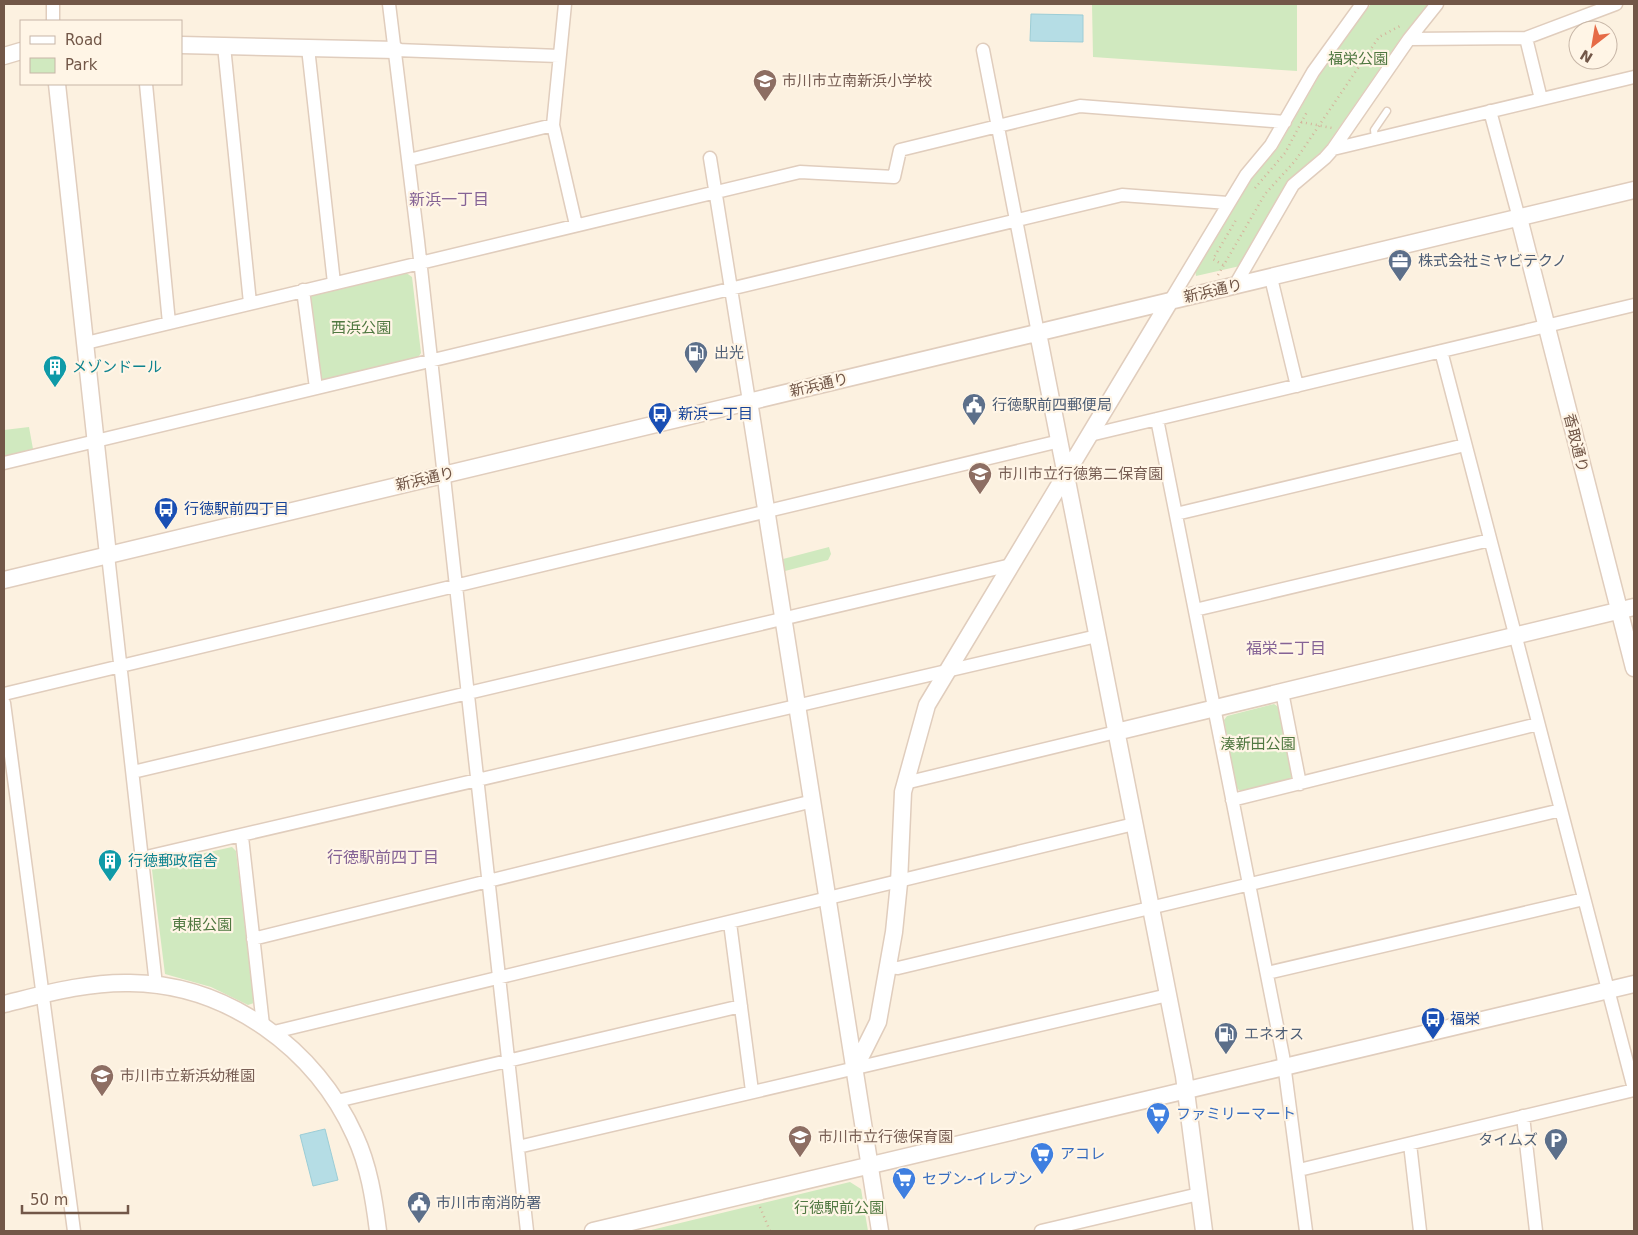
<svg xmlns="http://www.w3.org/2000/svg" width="1638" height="1235" font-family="'DejaVu Sans','Noto Sans JP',sans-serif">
<rect width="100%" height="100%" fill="#fcf1e0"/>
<path fill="#d0e9bf" d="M1092,4H1297V71L1093,57Z
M1371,4H1428L1401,38L1325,148L1288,182L1240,266L1196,276L1195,270L1245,185L1277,149L1319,76L1346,35Z
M405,272L412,277L421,353L417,359L325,381L320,378L309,299L312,294Z
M29,427L33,449L4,456V430Z
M829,547L831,554L828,560L785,571L783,559Z
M1274,704L1280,708L1293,775L1290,780L1242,792L1236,788L1224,720L1227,716Z
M232,847L236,851L254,1003L248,1005L211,987L165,974L152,870L155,864Z
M850,1182L861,1189L868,1231H647Z"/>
<path fill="#b5dde5" stroke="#9ccdd6" d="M1031,14L1083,15V42L1030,41Z
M325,1129L338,1180L313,1186L300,1135Z"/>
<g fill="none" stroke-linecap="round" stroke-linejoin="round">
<g stroke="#e0cdbd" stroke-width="9">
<path id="service" d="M1375,138L1374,130L1387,111"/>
</g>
<g stroke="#e0cdbd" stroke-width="15">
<path id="minor" d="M53,4V21
M389,4L418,241L527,1231
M565,4L553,125L576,225
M1526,38L1541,99
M1409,39L1526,38L1616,4
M224,46L250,303
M308,48L334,283
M396,50L559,56
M983,50L1038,333
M146,84L169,323
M1490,111L1519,218
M1333,149L1634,77
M710,158L749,401
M409,160L553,125
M1271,278L1297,386
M1234,287L1293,185L1325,158L1333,149L1409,39L1437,4
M303,290L316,388
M1170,301L1246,175L1271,145L1313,72L1362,4
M86,343L800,172L894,177L900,150L1080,106L1285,122
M1441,351L1634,1089
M1157,419L1283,1056L1306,1231
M1090,435L1634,305
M4,463L1122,195L1228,203
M1176,514L1465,445
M108,555L156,985
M1195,610L1490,540
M1282,692L1300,784
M4,694L1060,441
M4,703L74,1231
M133,772L1011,565
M905,783L1116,732
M1232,800L1538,724
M242,837L263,1025
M142,858L1097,636
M730,923L752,1091
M253,939L813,801
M888,967L898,968L1561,810
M1267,973L1584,899
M274,1032L1134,824
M337,1101L741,1006
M1523,1116L1536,1231
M1410,1144L1420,1231
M518,1147L1168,995
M1299,1170L1634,1090
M1041,1231L1199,1194"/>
</g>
<g stroke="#e0cdbd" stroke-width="19">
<path id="tertiary" d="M181,45L396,50
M4,56L21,51
M57,84L108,555
M1519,218L1634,668
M1038,333L1184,1076L1204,1231
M749,401L880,1231
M4,580L1634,190
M1116,732L1634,607
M4,1004C45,994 87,982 130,983C228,984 316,1049 355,1136C369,1166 374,1199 378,1231
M855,1068L878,1022L894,932L899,883L903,792L927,705L1170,301
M593,1231L1634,984"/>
</g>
<path stroke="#d5b39c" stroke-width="2.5" stroke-dasharray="1 4" stroke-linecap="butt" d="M1301,122L1332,128
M1255,188L1285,153L1308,110
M1223,265L1213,259L1236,220
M1218,275L1265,194L1295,161L1379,37L1402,25
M760,1207L770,1231"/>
<use href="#service" stroke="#fff" stroke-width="6"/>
<use href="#minor" stroke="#fff" stroke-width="12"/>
<use href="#tertiary" stroke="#fff" stroke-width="16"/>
</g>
<defs>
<g id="school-pin" transform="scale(1.25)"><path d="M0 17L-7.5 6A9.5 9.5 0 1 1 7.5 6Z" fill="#8d6e63" stroke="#fff5e6"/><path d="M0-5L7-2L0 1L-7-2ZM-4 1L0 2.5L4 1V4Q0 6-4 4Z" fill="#fff"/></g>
<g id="office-pin" transform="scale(1.25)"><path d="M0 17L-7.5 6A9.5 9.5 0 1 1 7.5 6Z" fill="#5c6f8a" stroke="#fff5e6"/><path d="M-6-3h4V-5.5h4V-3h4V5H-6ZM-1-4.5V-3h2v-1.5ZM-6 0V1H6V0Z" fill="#fff"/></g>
<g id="fuel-pin" transform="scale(1.25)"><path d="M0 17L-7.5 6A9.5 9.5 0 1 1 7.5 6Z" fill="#5c6f8a" stroke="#fff5e6"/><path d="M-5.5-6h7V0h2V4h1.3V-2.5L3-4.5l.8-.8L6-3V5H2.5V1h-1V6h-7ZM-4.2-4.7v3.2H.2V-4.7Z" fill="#fff"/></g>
<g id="building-pin" transform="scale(1.25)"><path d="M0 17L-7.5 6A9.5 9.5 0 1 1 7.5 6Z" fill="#0f9aa8" stroke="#fff5e6"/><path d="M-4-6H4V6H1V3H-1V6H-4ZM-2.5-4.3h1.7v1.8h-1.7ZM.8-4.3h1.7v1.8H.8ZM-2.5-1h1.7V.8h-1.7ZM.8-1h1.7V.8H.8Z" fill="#fff"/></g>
<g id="civic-pin" transform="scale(1.25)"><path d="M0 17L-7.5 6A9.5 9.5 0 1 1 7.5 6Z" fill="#5c6f8a" stroke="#fff5e6"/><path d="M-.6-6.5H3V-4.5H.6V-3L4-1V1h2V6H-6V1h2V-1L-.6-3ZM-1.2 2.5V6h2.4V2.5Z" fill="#fff"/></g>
<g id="bus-pin" transform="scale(1.25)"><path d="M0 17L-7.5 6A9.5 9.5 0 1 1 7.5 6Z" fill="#1a4fb4" stroke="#fff5e6"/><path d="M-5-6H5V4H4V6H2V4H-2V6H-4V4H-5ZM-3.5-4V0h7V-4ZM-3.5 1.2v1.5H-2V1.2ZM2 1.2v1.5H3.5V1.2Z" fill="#fff"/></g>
<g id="supermarket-pin" transform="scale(1.25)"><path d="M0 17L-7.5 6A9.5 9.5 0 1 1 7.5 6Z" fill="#3f7fe0" stroke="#fff5e6"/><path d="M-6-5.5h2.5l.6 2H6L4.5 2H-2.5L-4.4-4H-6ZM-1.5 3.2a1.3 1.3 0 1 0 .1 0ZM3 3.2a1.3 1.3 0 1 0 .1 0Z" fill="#fff"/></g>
<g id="parking-pin" transform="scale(1.25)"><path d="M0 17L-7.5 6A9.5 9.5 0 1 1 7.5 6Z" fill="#5c6f8a" stroke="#fff5e6"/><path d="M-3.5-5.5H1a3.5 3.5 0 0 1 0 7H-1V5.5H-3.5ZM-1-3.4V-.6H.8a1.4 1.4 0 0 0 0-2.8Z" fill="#fff"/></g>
</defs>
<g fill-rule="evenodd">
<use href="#school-pin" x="765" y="81"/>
<use href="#office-pin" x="1400" y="261"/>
<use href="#fuel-pin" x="696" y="353"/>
<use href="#building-pin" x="55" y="367"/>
<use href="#civic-pin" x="974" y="405"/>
<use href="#bus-pin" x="660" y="414"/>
<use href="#school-pin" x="980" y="474"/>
<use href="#bus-pin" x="166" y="509"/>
<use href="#building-pin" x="110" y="861"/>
<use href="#bus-pin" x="1433" y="1019"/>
<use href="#fuel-pin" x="1226" y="1034"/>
<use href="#school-pin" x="102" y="1076"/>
<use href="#supermarket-pin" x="1158" y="1114"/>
<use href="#school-pin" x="800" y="1137"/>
<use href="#parking-pin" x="1556" y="1140"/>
<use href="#supermarket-pin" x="1042" y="1154"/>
<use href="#supermarket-pin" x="904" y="1179"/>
<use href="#civic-pin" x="419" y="1203"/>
</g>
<g text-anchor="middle" stroke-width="4.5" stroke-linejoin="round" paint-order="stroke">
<g font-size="15" fill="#507841" stroke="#fff5e6">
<text x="1358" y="64">福栄公園</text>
<text x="361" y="333">西浜公園</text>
<text x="1258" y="749">湊新田公園</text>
<text x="202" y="930">東根公園</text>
<text x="839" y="1213">行徳駅前公園</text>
</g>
<g font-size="15" fill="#785e54" stroke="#fff5e6" text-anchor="start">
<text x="782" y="86">市川市立南新浜小学校</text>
<text x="998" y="479">市川市立行徳第二保育園</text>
<text x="120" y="1081">市川市立新浜幼稚園</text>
<text x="818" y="1142">市川市立行徳保育園</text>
</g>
<g font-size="15" fill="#4e5e75" stroke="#fff5e6" text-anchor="start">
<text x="1418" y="266">株式会社ミヤビテクノ</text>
<text x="714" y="358">出光</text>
<text x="992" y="410">行徳駅前四郵便局</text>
<text x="1244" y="1039">エネオス</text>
<text x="1538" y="1145" text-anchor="end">タイムズ</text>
<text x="436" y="1208">市川市南消防署</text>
</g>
<g font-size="15" fill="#725748" stroke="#fff5e6">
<text transform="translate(1213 291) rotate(-13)" y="5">新浜通り</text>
<text transform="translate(819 385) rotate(-13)" y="5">新浜通り</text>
<text transform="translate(1576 443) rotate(76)" y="5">香取通り</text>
<text transform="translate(425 479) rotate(-13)" y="5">新浜通り</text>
</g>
<g font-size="15" fill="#0d838f" stroke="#fff5e6" text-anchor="start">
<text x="72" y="372">メゾンドール</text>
<text x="128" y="866">行徳郵政宿舎</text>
</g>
<g font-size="15" fill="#164399" stroke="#fff5e6" text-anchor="start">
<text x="678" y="419">新浜一丁目</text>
<text x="184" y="514">行徳駅前四丁目</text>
<text x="1450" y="1024">福栄</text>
</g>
<g font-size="15" fill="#366cbe" stroke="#fff5e6" text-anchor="start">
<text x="1176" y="1119">ファミリーマート</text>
<text x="1060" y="1159">アコレ</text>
<text x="922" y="1184">セブン-イレブン</text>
</g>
<g font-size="16" fill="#856396" stroke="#fff5e6">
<text x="449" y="205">新浜一丁目</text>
<text x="1286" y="654">福栄二丁目</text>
<text x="383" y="863">行徳駅前四丁目</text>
</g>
</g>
<rect width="1638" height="1235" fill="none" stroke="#725748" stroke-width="10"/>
<rect x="20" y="20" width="162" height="65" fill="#fff5e6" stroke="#c7b6a7"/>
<rect x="30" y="36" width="25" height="8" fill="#ffffff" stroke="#c7b6a7"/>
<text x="65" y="45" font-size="15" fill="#725748">Road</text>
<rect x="30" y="58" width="25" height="15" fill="#d0e9bf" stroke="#c7b6a7"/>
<text x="65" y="70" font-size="15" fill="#725748">Park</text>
<g transform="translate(1593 45) rotate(211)"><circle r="24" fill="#fff5e6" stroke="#c7b6a7"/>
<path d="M0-4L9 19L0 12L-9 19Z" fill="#e66b46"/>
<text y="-8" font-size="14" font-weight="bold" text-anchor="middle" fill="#725748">N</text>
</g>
<path d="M22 1205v8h106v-8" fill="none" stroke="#725748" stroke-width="2.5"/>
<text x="30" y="1205" font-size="15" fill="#725748" stroke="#fff5e6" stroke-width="4" paint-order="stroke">50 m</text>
</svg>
